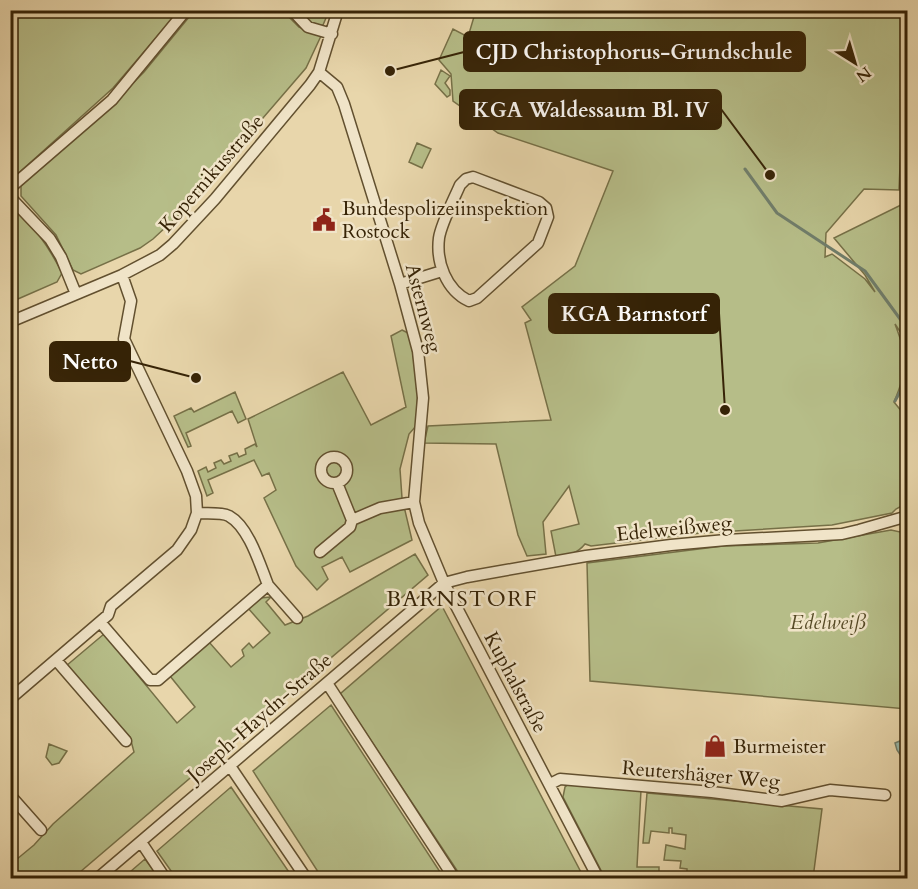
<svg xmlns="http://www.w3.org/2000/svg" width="918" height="889" font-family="Cardo,serif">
<rect width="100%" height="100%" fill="#e8d6ab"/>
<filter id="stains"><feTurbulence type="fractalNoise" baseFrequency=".00333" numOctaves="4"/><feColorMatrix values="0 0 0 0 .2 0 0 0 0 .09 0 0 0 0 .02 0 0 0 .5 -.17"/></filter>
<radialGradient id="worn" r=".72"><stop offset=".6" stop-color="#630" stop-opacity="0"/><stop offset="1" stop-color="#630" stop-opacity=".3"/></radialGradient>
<path fill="#b6bd88" stroke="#767047" stroke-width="1.5" d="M11,10L179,11L113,88L11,180Z
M476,10L907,11L908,121L902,119L899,190L864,189L826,233L825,257L832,254L865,279L875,292L865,275L834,238L907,202V342L895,324C908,359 909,366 894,402L907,418V503L896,509L892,513L832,525L701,533L591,546L585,544C577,554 568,555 556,557L551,531L579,524L569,486L543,522L546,554L527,556L518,535L496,444L424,443L428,426L551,420L525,323L531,320L522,307L575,266L613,171L498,133L453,101L451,74L439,60L453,29L468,37Z
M194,11H283L299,27L321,36L306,68L182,212L153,239L140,248L81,274L73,270L56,235L21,196V186L118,98L144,72Z
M299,11H329L323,25L318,27L311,24Z
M441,70L450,76L445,83L450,90V95L447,97L435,84Z
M417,143L431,149L422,168L409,162Z
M10,203C34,227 47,243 62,273L57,282L11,302Z
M402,330L410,334L418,389L416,426L409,434L400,469L402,498L412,540L350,572L342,557L322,567L328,579L317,590L296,566L264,498L276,490L269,473L262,476L254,460L208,480L213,493L207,496L198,471L206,467L208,472L216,468L214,463L221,460L224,464L231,461L229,456L237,453L239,457L246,454L245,449L255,444L257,447L248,419L343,372L371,425L406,407L391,336Z
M235,392L246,419L238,423L232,411L186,433L191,446L188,447L174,416L191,408L194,412Z
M907,523V709L590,681L587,563L723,546L818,543L891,530L900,532Z
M415,554L428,575L73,878H11V864L34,845L53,824L134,752L130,737L66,666L104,634L177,723L195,707L170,676L209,642L231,667L244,656L242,650L249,643L253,648L270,633L248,608L260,598L271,597L266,602L285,625L308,616Z
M442,606L584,878H462L340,694Z
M331,705L444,878H322L253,771Z
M49,744L67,751L59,763L52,765L46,757Z
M570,783L641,790L637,867H659V878H605L563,797L565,787Z
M231,787L293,878H176L157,851Z
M647,793L822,809L813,878H679L680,874L687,875V869L680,868L681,861L664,860L666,845L685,849L686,835L672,833V828H669V833L651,831L649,843H643Z
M145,859L159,878H123Z"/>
<path fill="#97b9ac" stroke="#707d6a" stroke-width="1.5" d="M907,738H908L907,765L897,750L895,743Z"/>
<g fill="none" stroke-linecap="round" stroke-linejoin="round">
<path stroke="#707d6a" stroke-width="3" d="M745,169L777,213L865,271L903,323L907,367L905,383L895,401"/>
<g stroke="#62502f" stroke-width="13">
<path id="minor" d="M292,10L308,27L332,34
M319,72L337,87L344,104L400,284L418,351L423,398L414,502L419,523L444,583L598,878
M473,177L539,202L546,208L548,217L538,243L477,298L469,301C446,290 436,262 439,238C441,224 454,199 460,185L466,179Z
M10,188L112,100L186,10
M10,197L50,239L61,257L76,294
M400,284L442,271
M10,322L122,275L160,255L173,244L215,199L310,85L319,72L338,10
M321 470a13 13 0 1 1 26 0a13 13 0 1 1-26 0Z
M337,483L352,520
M320,552L350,527L352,520L380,508L414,502
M268,585L297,618
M100,622L150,680H158L268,585C260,565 249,527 229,516C221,512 207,514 197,513
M56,660L126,741
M327,683L454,878
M10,699L108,615L111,606L177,550L191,530L197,513L196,496L187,471L124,339L131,301L122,275
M230,766L306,878
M550,784L560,779L712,792L782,801L830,790L885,795
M10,795L41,830
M141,842L165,878
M98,878L444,583L467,577L586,556L671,545L726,540L842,534L859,530L908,516"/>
</g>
<use href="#minor" stroke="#f0e4c8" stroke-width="10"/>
</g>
<defs>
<g id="civic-bare" transform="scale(1.8)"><path d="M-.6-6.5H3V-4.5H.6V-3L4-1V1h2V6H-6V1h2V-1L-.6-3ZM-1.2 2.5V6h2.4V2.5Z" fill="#8f2418" stroke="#f0e4c8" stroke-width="2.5" paint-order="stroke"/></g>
<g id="shop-bare" transform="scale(1.8)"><path d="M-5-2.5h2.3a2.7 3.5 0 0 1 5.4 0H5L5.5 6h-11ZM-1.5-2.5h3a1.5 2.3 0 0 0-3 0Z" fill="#8f2418" stroke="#f0e4c8" stroke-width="2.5" paint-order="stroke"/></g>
</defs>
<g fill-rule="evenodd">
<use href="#civic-bare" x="324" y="220"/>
<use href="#shop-bare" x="715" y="746"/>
</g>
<g text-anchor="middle" stroke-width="5" stroke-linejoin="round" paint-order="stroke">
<g font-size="20" fill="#362306" stroke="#f0e4c8">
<text transform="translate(211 173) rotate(-49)" y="7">Kopernikusstraße</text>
<text transform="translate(424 308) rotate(75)" y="7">Asternweg</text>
<text transform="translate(674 528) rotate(-6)" y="7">Edelweißweg</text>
<text transform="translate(516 682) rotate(62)" y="7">Kuphalstraße</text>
<text transform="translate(259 717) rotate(-41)" y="7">Joseph-Haydn-Straße</text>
<text transform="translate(701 774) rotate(5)" y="7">Reutershäger Weg</text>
</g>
<g font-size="20" fill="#362306" stroke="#f0e4c8" text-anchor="start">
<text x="342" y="215">Bundespolizeiinspektion<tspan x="342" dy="23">Rostock</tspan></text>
<text x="733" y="753">Burmeister</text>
</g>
<g font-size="20" font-style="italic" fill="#564a26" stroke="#f0e4c8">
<text x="828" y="629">Edelweiß</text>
</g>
<g font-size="22" letter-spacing="1.5" fill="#362306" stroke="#f0e4c8">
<text x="462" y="606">BARNSTORF</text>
</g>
</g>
<path fill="none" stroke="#362306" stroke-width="2" d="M390 71L464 52M770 175L721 109M725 410L719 313M196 378L130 361"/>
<g fill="#362306" stroke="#f0e4c8" stroke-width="2">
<circle cx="390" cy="71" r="6"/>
<circle cx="770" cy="175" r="6"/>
<circle cx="725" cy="410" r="6"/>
<circle cx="196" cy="378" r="6"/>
</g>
<g fill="#362306" stroke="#362306" stroke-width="2">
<rect x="464" y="32" width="341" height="39" rx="6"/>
<rect x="460" y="90" width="261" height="39" rx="6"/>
<rect x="549" y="294" width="170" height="39" rx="6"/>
<rect x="50" y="342" width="80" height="39" rx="6"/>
</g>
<g font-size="21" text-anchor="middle" font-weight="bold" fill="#fff">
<text x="634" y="59">CJD Christophorus-Grundschule</text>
<text x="591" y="117">KGA Waldessaum Bl. IV</text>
<text x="634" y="321">KGA Barnstorf</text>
<text x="90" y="369">Netto</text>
</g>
<rect width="918" height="889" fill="none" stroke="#e8d6ab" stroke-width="36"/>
<rect x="12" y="12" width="894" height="865" fill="none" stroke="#362306" stroke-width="3"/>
<rect x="18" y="18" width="882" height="853" fill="none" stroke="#362306" stroke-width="1.5"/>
<g transform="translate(855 63) rotate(143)" stroke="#f0e4c8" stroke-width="4.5" paint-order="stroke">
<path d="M0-4.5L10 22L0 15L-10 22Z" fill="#362306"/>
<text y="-9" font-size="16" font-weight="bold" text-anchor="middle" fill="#362306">N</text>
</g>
<rect width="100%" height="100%" filter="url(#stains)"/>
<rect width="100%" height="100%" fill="url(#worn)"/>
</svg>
